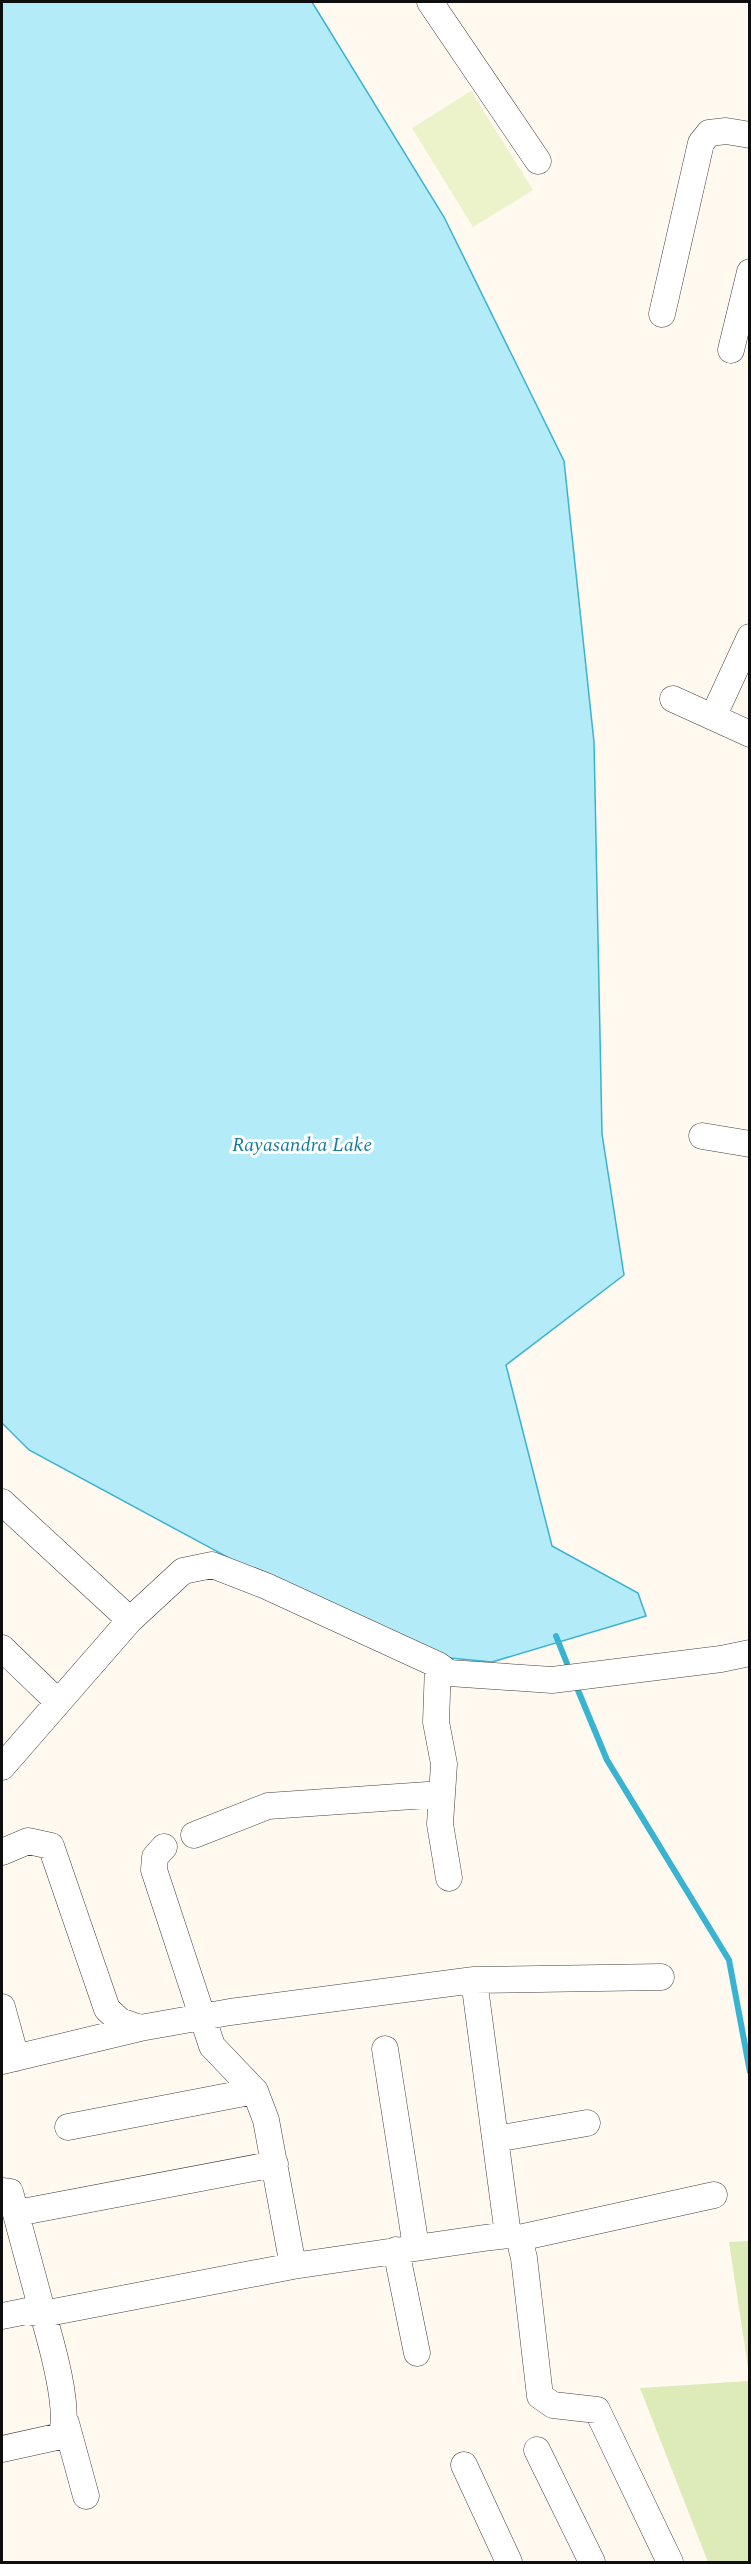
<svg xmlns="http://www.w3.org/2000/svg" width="751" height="2564" font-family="Spectral,serif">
<rect width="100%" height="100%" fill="#fff9f0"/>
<path fill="#dcebb8" d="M749,2241H750L749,2374L729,2242Z
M749,2381V2562H708L640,2388Z"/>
<path fill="#ecf2ca" d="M471,91L533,190L473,227L412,128Z"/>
<path fill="#b3ecf8" stroke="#38b3d1" stroke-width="1.5" d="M2,2H312L444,217L564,461L594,742L602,1134L624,1275L506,1365L552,1546L638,1593L646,1616L492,1662L407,1654L29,1450L2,1423Z"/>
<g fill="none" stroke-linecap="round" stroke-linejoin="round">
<path stroke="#38b3d1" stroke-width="6" d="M556,1636L570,1671
M575,1683L607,1760L729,1960L750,2072"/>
<g stroke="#414141" stroke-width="27">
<path id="minor" d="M430,2L538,161
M662,314L701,143L709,133L726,131L750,135
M731,350L750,272
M673,699L750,734
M713,717L750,637
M702,1136L750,1144
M2,1502L130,1620
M2,1648L58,1702
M438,1665L436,1722L444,1764L440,1824L449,1878
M2,1767L130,1620L183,1571L212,1565L266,1586L438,1665L449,1673L552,1680L721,1659L750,1653
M194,1835L268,1806L442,1794
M164,1847L155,1857L154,1870L212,2046L255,2091L266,2120L293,2266L484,2238L508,2235L519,2238L524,2258L540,2396L553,2405L597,2410L670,2562
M2,1852L28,1841L51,1846L107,2009L120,2021L140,2028L230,2012L474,1980L661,1977
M474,1980L508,2235
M2,2007L16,2058
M385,2049L416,2247
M2,2061L140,2028
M68,2127L255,2091
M496,2139L587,2123
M2,2191L10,2192L43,2314L293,2266
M17,2213L275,2164
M519,2238L714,2195
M396,2250L417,2353
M2,2316L27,2311L43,2314C51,2342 71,2409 61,2436L2,2449
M66,2423L86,2496
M537,2450L592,2562
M464,2465L509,2562"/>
</g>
<use href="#minor" stroke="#fff" stroke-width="26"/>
</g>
<g text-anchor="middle" stroke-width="6" stroke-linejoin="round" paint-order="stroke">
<g font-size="20" font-style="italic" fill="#137c9d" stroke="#fff">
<text x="302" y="1151">Rayasandra Lake</text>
</g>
</g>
<rect width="751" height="2564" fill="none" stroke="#0e0e0e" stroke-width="6"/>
</svg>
